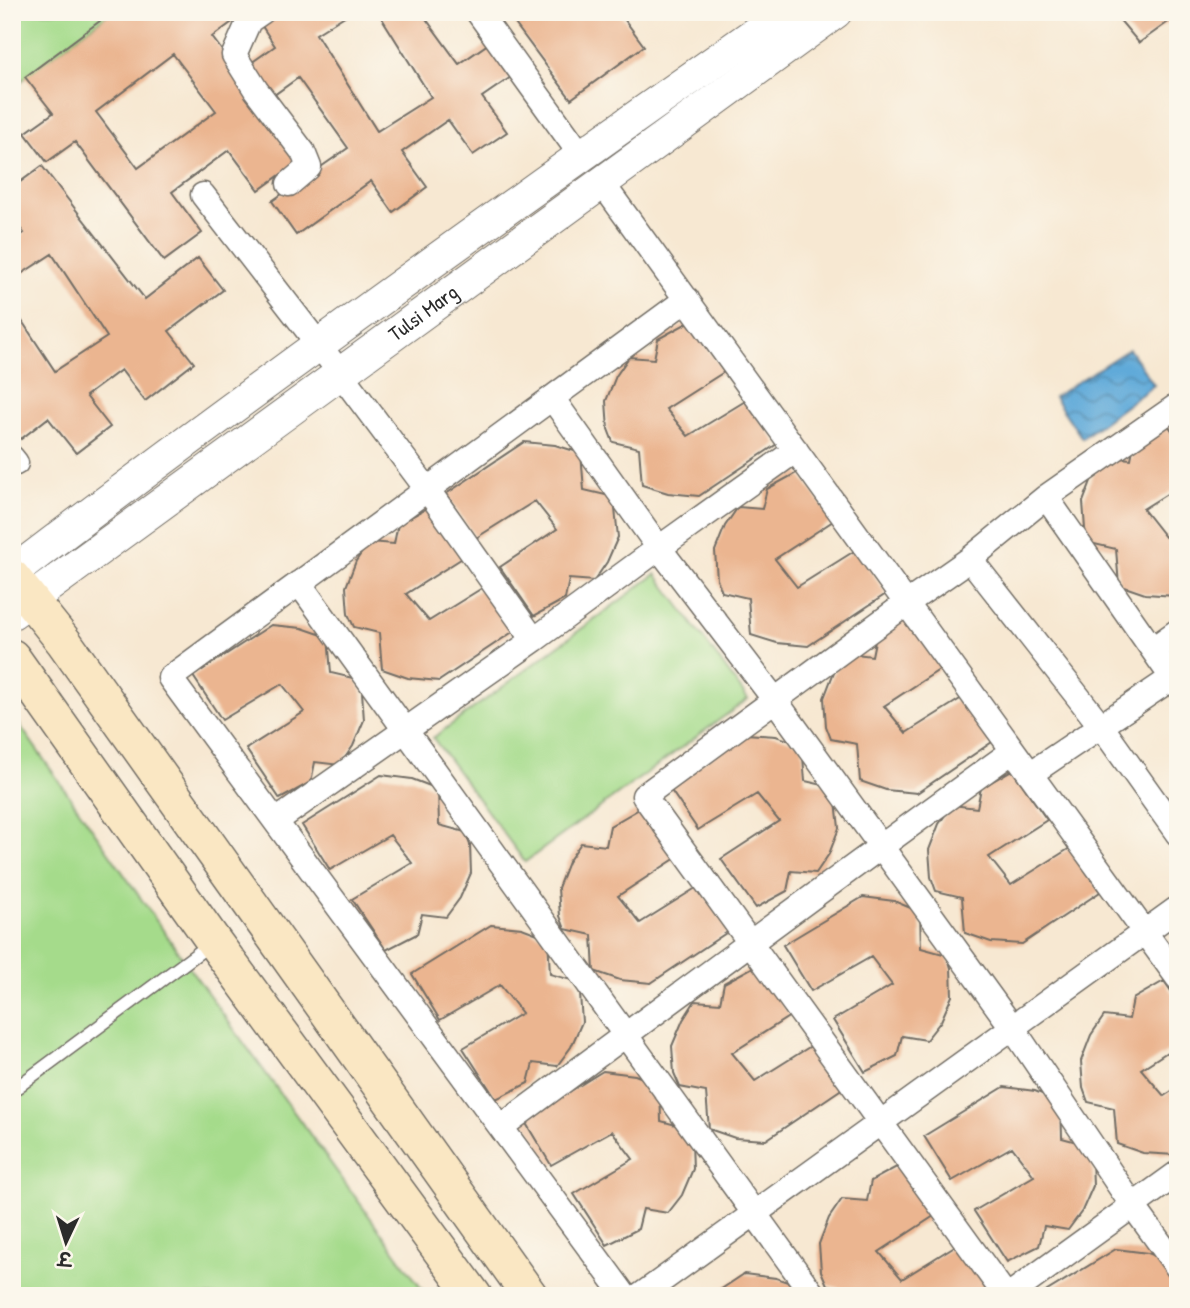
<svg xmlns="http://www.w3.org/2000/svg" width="1190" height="1308" font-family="'Patrick Hand','Playpen Sans Deva',sans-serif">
<defs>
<pattern id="water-waves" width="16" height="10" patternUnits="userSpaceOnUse" patternTransform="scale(1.75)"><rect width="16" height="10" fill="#61aad9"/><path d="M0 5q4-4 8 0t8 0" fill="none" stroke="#508bb0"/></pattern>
</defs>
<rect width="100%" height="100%" fill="#fbf7ec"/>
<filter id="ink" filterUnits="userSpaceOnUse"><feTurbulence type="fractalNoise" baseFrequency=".0143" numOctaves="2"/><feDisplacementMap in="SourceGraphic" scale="14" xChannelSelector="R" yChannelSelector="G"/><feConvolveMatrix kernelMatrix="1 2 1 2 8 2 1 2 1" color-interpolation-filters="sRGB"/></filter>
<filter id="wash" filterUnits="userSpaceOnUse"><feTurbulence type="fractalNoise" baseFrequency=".00686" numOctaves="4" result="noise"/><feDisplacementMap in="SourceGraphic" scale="28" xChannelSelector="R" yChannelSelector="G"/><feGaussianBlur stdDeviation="1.57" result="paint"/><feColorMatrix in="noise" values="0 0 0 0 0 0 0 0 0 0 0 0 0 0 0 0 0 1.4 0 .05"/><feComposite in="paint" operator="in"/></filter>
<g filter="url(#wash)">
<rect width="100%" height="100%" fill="#f7e8d2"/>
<path fill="#a5db8b" stroke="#68835b" stroke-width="2" d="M12,12H111L21,81L12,70Z
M656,574L748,699L525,862L433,738Z
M12,714L186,963L427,1296H12Z"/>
<path fill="url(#water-waves)" stroke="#466a82" stroke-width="2" d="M1129,349L1154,385L1082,438L1054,397Z"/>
<g id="blocks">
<path fill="#ebb590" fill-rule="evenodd" d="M112,12H236L239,17L212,37L302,159L259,190L229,150L172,192L202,233L164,261L75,142L47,162L25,133L53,113L25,77ZM173,54L216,111L138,168L96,112Z
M269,12H351L316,34L377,131L431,97L378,12H421L459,64L488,44L511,77L482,97L507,132L473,155L448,120L402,152L427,187L393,212L371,181L296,235L272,201L348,148L298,78L267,100L244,68L275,46L258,20Z
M525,12H619L644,46L571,99L513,21Z
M1113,12H1178V15L1139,43Z
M42,166L145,299L198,258L223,290L169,331L194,363L145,401L121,370L86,396L110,427L76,453L48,418L21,439L12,427V306L55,371L107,337L52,254L12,280V242L24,233L12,218V188Z
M689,322L724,372L666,409L688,436L747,400L777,444L699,496L668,493L642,485L639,448L613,442L608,429L606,401L616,376L629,357L654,359L658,339Z
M1166,422L1178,439V487L1143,509L1165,537L1178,529V595L1176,596L1145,594L1119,585L1116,549L1090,543L1085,529L1083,502L1093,476L1106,457L1131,459L1135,439Z
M524,442L555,445L581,453L584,490L610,496L615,509L618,537L607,562L594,581L569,579L565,599L534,616L500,567L557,529L535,501L476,538L446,494Z
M798,472L833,521L775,559L797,587L856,550L886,594L808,646L777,643L751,635L748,598L722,592L717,579L715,551L725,526L738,507L762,509L767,489Z
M429,507L464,557L406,594L429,621L487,585L517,629L439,681L408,678L382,669L379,633L354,627L348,614L346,587L356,561L369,542L394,544L398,524Z
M907,618L942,668L884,706L906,733L965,696L995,740L917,793L886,790L860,781L857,744L831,739L826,726L824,698L834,672L847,653L872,656L876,636Z
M271,625L302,628L328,637L331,673L357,679L362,692L364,720L353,746L340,765L315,762L311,782L280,799L246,749L304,712L282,684L222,720L193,676Z
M745,734L776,736L802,745L805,781L832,787L836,801L839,828L829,854L816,873L791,871L787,891L756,908L721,859L779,821L757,794L698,830L668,786Z
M1012,770L1047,820L989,857L1011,885L1070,848L1100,892L1022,944L991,942L965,933L962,897L936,891L931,877L929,850L939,824L952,805L977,808L981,788Z
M381,775L412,779L438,789L439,825L465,832L470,845L471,873L460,898L446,917L422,914L417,934L386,950L352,899L412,863L390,835L330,870L302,825Z
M641,808L676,858L618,896L640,923L699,886L729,931L651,983L620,980L594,971L592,935L565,929L560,916L558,888L568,862L581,843L606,846L610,826Z
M863,897L894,901L920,912L921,948L947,955L951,968L952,996L941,1021L926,1040L902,1036L897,1056L865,1072L833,1020L892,985L871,957L811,991L783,945Z
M491,925L522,928L548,938L550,974L575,981L580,994L582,1022L571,1047L557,1066L533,1063L528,1083L496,1099L463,1048L522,1013L500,985L440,1020L412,974Z
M755,966L790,1016L732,1053L755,1081L814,1044L843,1088L766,1140L735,1138L709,1129L706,1092L680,1087L674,1073L672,1046L683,1020L695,1001L720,1003L724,983Z
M1164,981L1178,1001V1045L1141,1069L1164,1096L1178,1087V1153L1175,1155L1143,1153L1117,1144L1114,1108L1088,1102L1083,1088L1081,1061L1091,1035L1104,1016L1129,1019L1133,999Z
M603,1071L635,1075L660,1085L661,1121L687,1128L692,1141L693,1169L682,1195L668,1213L643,1209L638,1229L607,1245L574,1194L633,1159L612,1131L551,1165L524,1120Z
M1004,1087L1035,1091L1061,1102L1062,1138L1088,1145L1092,1158L1093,1186L1082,1211L1068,1230L1044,1226L1039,1246L1007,1262L974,1211L1034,1176L1012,1147L952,1181L924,1136Z
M902,1164L937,1214L879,1252L902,1279L961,1242L990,1287L976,1296H853V1291L827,1285L821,1271L819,1244L829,1218L842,1199L867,1201L871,1181Z
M1116,1249L1148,1253L1173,1263L1174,1296H1039Z
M744,1274L776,1278L802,1287V1296H711Z"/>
</g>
</g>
<g filter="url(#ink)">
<use href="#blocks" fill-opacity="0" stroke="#726d65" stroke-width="2"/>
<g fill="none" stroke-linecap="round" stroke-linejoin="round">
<g stroke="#726d65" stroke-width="15">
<path id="service" d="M12,1091L213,942"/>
</g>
<g stroke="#726d65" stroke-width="27">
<path id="minor" d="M262,12L249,21L234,55L256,90L303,152L309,167L289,184
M478,12L581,155
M602,183L1178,978
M203,195L319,345L427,489L534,640
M552,398L659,548L775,700L1012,1027L1133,1206L1178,1268
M12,458L16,463
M1046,497L1178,686
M970,559L1101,726L1178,834
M299,583L814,1296
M1153,649L1178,631
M1030,774L1172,678
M276,821L534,640L659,548L796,450
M501,1127C671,1002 841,874 1013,751
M625,1296L170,678L687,299
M640,1296L1178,908
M1006,1296L644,796L907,603L970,559L1046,497L1178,405
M1008,1296L1178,1173"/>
</g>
<g stroke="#726d65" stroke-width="34">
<g id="tertiary">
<path d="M12,573C265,380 524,195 785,12"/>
<path id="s1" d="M12,613L836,12"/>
</g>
</g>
<g stroke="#726d65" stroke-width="38">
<path id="secondary" d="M12,577L64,642L530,1296
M12,657L214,942L474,1296"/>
</g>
<use href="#service" stroke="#fff" stroke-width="12"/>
<use href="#minor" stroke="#fff" stroke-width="24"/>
<use href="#tertiary" stroke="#fff" stroke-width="32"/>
<use href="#secondary" stroke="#fae7c3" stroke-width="35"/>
</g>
</g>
<g text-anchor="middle" stroke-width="7" stroke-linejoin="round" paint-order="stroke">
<g font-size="21" fill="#2b2b2b" stroke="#fbf7ec">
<text dy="7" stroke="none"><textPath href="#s1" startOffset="509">Tulsi Marg</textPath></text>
</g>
</g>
<rect width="1190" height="1308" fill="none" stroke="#fbf7ec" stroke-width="42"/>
<g transform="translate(66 1242) rotate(184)" stroke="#fbf7ec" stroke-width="5" paint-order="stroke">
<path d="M0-5L12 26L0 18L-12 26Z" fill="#2b2b2b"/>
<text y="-10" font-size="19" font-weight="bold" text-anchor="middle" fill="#2b2b2b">उ</text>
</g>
</svg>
